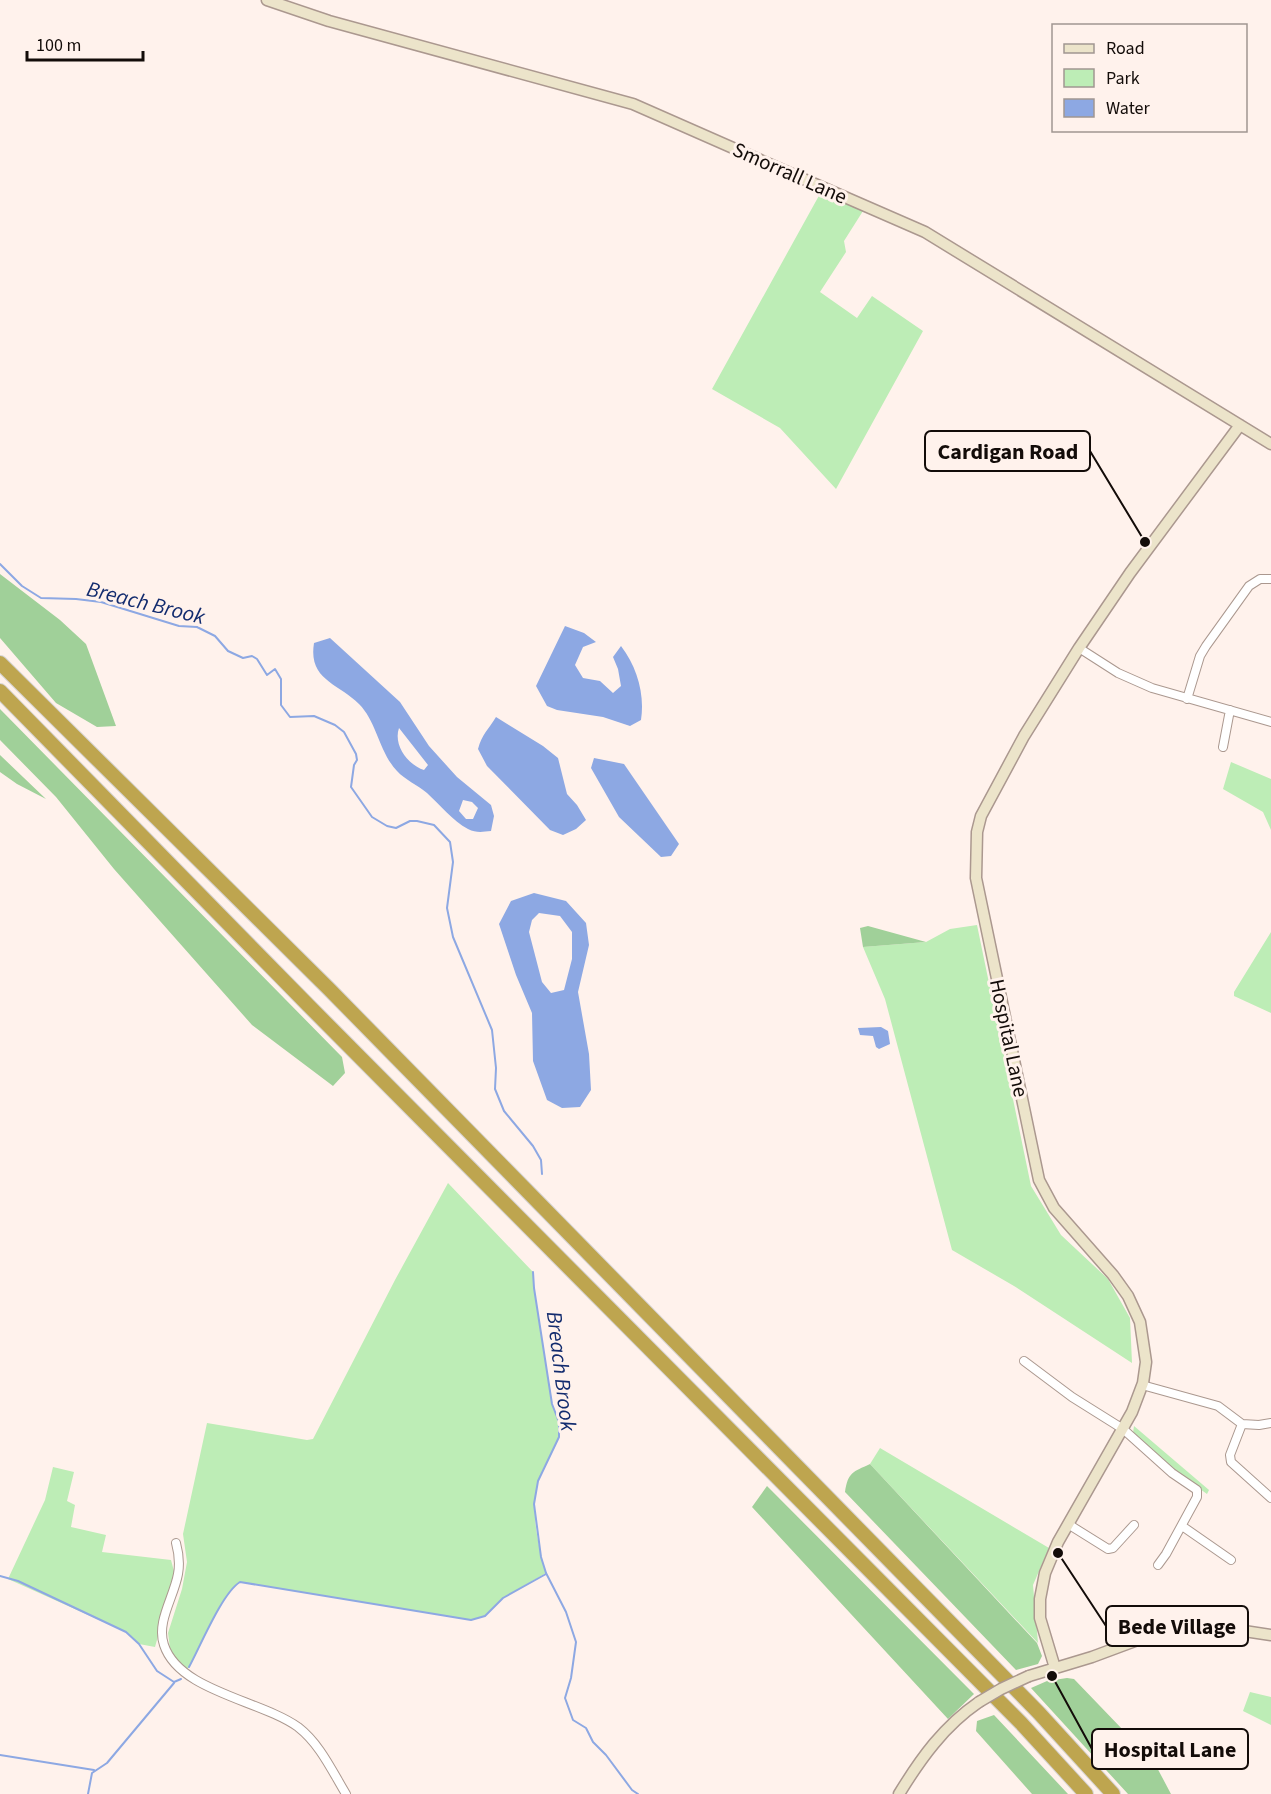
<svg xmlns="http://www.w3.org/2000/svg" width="1271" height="1794" font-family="'Source Sans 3',sans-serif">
<rect width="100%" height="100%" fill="#fff2ec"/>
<path fill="#bdedb6" d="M821,192L863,211L844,241L846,252L820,292L857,318L872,296L923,331L836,489L780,428L712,389Z
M1231,762L1271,779V830L1263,812L1223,789Z
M977,925L1031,1186L1061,1235L1108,1279L1130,1318L1132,1363L1014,1286L952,1250L885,999L863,947L926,942L950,929Z
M1271,932V1013L1234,996V992Z
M448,1183L533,1272L534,1288L552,1404C556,1414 561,1424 559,1435C557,1448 542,1467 538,1482C530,1511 538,1545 546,1573L503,1598L485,1616L471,1620L240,1582C220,1595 201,1649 187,1670L176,1659L170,1648L168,1633L182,1589L187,1562L183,1534L207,1423L307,1440L313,1439L395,1280Z
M1134,1426L1209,1490L1207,1494L1183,1477L1133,1433Z
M880,1448L1049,1548L1033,1585L1038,1643L870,1464Z
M53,1467L74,1472L67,1501L75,1505L71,1527L106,1535L102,1552L171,1560L175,1575L155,1647L139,1644L126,1632L8,1579L45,1500Z
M1250,1692L1271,1697V1725L1243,1711Z"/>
<path fill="#a0d099" d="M0,574L60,620L86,644L116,726L97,727L56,703L0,638Z
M0,709L342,1057L345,1073L333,1086L252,1025L114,869L56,797L0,740Z
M0,755L46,799L17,784L0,772Z
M868,926L926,942L863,947L860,928Z
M870,1464L1037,1643L1042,1656L1038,1664L1016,1670L845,1492C848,1472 853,1472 870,1464Z
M767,1486L974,1694L948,1719L752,1507Z
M1067,1678L1074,1679L1124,1731L1145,1745L1171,1794H1128L1031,1688L1047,1681Z
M994,1715L1068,1794H1032L976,1731L977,1721Z"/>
<path fill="#8da8e3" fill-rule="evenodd" d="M565,626L584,633L596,642L583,647L575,665L583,678L600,681L613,693L621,686L618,669L613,657L621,646C637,667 645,694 641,720L630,726L603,717L557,710L547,706L536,686Z
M330,638L400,702L429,746L457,777L491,805L494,816L491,831C482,832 476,833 468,829C453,821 440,805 427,793C418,785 405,780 397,771C379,752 377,722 359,704C338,683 308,680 314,643ZM399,728L428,765L424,770C408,765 393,745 399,728ZM463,800L472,802L478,808L473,819H466L459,811Z
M496,717L543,746L558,758L567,794L577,805L586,820L576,829L563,835L550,830L487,766L478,749C482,734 488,730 496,717Z
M594,758L624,764L679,844L671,856L661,857L619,817L591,768Z
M534,893L566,901L586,923L589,945L578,992L589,1054L591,1090L580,1107L562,1108L547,1100L533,1061L532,1013L516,975L499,924L511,901ZM539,913L560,916L572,932V959L564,990L551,993L542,982L529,932L532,920Z
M881,1027L888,1031L890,1044L879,1049L876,1047L873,1036L860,1035L858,1028Z"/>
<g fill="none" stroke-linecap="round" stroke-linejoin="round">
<path stroke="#8da8e3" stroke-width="2" d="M0,564L22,586L41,598L76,599L101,602L179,626L197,627L215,636L228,651L243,658L252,656L257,659L267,675L275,669L281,679V705L290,717L314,716L335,725L344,732L356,754L357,760L354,765L351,787L372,817L387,826L396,828L410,821H417L434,825L450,842L453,862L447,908L453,937L492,1030L496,1068L495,1089L504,1111L533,1146L541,1160L542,1174
M533,1272L534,1288L552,1404L559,1422V1437L538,1481L534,1504L541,1557L546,1573L566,1612L576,1642L571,1678L565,1698L573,1720L586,1728L593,1742L606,1755L632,1790L638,1794
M0,1576L18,1581L126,1632L139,1644L157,1671L174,1682L181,1679
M189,1667C200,1647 222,1593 240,1582L471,1620L485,1616L503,1598L546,1574
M0,1755L94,1770
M88,1794L92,1773L107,1763L174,1683"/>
<g stroke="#ab988f" stroke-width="10">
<path id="street" d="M1079,648L1118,673L1152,688L1271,722
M1187,699L1200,656L1206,646L1249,586L1260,579H1271
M1223,747L1230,710
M1024,1361L1072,1397L1123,1429L1172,1473L1197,1490V1497L1166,1554L1158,1565
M1142,1385L1218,1406L1242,1424L1259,1425L1271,1423
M1242,1424L1230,1455L1231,1462L1271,1498
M1068,1524L1108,1549L1113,1548L1134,1525
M1182,1526L1231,1560
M176,1543C179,1554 180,1563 178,1574C174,1597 156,1622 164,1645C179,1691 260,1700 298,1727C320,1744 332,1771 346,1794"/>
</g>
<g stroke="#ab988f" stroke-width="13">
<path id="secondary" d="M267,0L329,21L633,104L808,181L925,232L1271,444
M1055,1668L1040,1618V1599L1045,1573L1058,1542L1132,1412L1143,1383L1146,1362L1140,1322L1128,1296L1113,1275L1054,1208L1039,1180L976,878L977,832L981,816L1024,736L1079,648L1130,573L1240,425
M1029,1676L1092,1657L1135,1641L1165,1634L1231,1629L1271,1635
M899,1794C921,1758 944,1726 979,1702"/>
</g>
<g stroke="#d5d3d3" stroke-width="16">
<path id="highway" d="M0,663L329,989L1039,1713L1113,1794
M0,691L308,1005L1021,1723L1086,1794"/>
</g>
<use href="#street" stroke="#fff" stroke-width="8"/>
<use href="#secondary" stroke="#ece4ca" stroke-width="10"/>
<use href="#highway" stroke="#bea54f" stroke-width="14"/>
<g stroke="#ab988f" stroke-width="13" stroke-linecap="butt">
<path id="secondary-bridge" d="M979,1702L1001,1689L1029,1676"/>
</g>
<use href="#secondary-bridge" stroke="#ece4ca" stroke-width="10"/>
</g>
<g text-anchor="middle" stroke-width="6" stroke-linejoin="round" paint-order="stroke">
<g font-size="21" fill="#130c09" stroke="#fff2ec">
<text transform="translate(790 173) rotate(24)" y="7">Smorrall Lane</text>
<text transform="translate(1009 1038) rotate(78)" y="7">Hospital Lane</text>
</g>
<g font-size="22" font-style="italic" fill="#122b6e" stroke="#fff2ec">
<text transform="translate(146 602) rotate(14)" y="8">Breach Brook</text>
<text transform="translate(562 1371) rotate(83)" y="8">Breach Brook</text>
</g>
</g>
<path fill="none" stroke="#130c09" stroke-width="2" d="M1145 542L1090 451M1058 1553L1106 1626M1052 1676L1092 1749"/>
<g fill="#130c09" stroke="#fff2ec" stroke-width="2">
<circle cx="1145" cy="542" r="6"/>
<circle cx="1058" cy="1553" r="6"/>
<circle cx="1052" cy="1676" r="6"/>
</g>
<g fill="#fff2ec" stroke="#130c09" stroke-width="2">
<rect x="925" y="431" width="165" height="40" rx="6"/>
<rect x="1106" y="1606" width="142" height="40" rx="6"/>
<rect x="1092" y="1729" width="156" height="40" rx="6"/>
</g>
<g font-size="22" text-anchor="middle" font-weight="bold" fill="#130c09">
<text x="1008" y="459">Cardigan Road</text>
<text x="1177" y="1634">Bede Village</text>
<text x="1170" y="1757">Hospital Lane</text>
</g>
<rect x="1052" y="24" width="195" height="108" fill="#fff2ec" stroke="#a19691" stroke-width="1.5"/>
<rect x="1064" y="44" width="30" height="9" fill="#ece4ca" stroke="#a19691" stroke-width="1.5"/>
<text x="1106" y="54" font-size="18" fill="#130c09">Road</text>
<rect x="1064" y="69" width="30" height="18" fill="#bdedb6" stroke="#a19691" stroke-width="1.5"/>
<text x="1106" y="84" font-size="18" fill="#130c09">Park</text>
<rect x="1064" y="99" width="30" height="18" fill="#8da8e3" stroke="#a19691" stroke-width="1.5"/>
<text x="1106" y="114" font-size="18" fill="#130c09">Water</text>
<path d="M27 51v9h116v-9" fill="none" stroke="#130c09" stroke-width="3"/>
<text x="36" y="51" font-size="18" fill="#130c09" stroke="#fff2ec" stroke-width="4.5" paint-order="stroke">100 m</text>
</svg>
